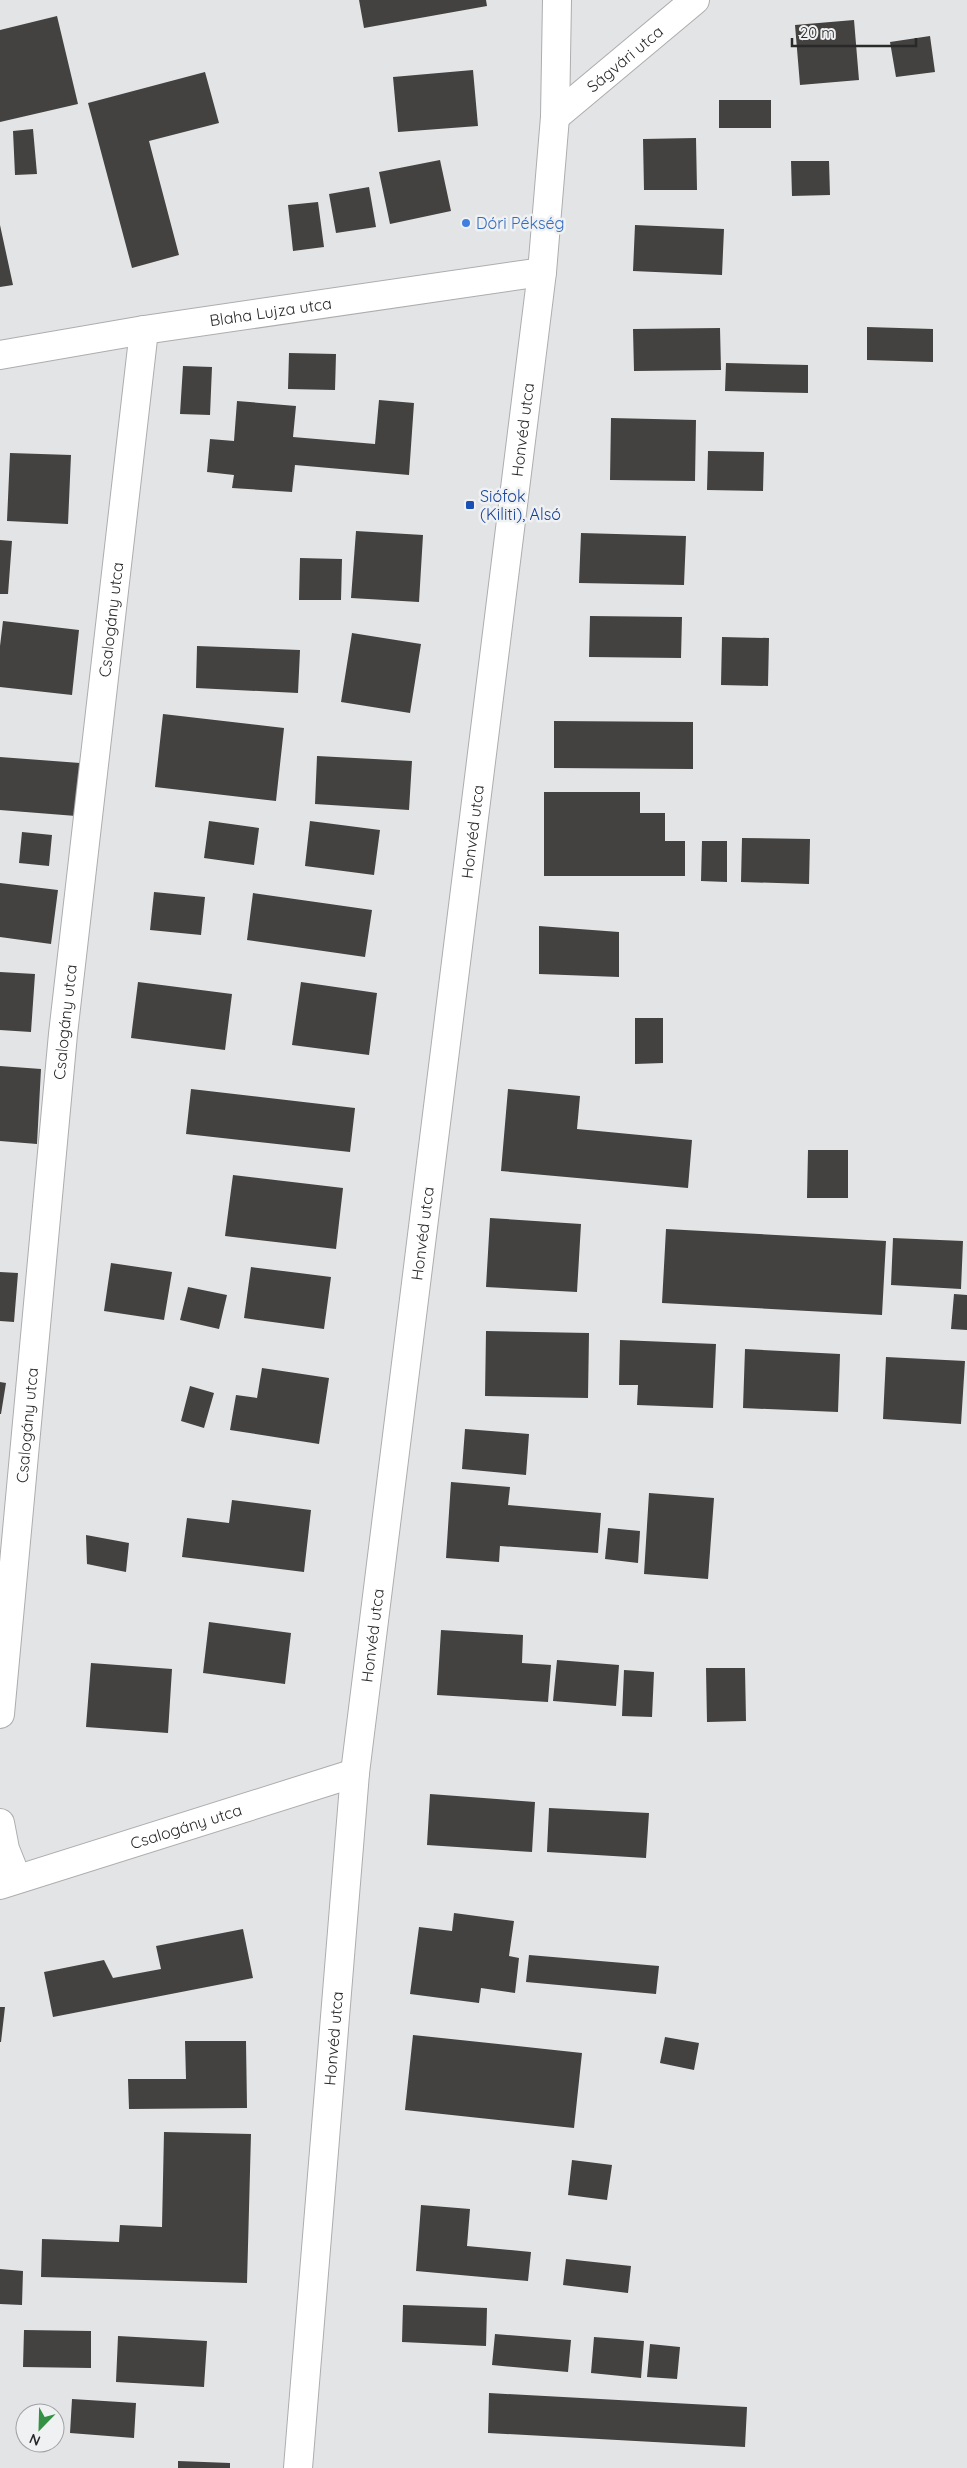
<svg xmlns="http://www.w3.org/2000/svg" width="967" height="2468" font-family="Quicksand,sans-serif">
<rect width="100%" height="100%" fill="#e3e4e5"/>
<path fill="#434241" d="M359,0H486L487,6L364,28Z
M57,16L78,104L0,122V30Z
M854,20L859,80L800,85L795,25Z
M930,36L935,72L896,77L890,42Z
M473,70L478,126L398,132L393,77Z
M205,72L219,123L149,141L179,255L132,268L88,103Z
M719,100H771V128H719Z
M33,129L37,174L15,175L13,131Z
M696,138L697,190H644L643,139Z
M440,160L451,211L390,224L379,172Z
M791,161H829L830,195L792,196Z
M369,187L376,227L336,233L329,194Z
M318,202L324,247L293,251L288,205Z
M0,225L13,285L0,287Z
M635,225L724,229L722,275L633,271Z
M867,327L933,329V362L867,360Z
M720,328L721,370L634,371L633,329Z
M289,353L336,354L335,390L288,389Z
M726,363L808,365V393L725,391Z
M183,366L212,367L210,415L180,414Z
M379,400L414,403L409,475L295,465L292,492L232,488L234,475L207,472L210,439L234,441L237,401L296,406L293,437L375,444Z
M611,418L696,420L695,481L610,480Z
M708,451L764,452L763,491L707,490Z
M10,453L71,455L68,524L7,521Z
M356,531L423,535L419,602L351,598Z
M581,533L686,536L684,585L579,583Z
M0,540L12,541L8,594H0Z
M300,558L342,559L341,600H299Z
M590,616L682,617L681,658L589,657Z
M3,621L79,630L72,695L0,687V646Z
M352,633L421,644L410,713L341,702Z
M722,637L769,638L768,686L721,685Z
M197,646L300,650L298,693L196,688Z
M163,714L284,728L276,801L155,787Z
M554,721L693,722V769L554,768Z
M317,756L412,761L409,810L315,804Z
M0,757L80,763L76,816L0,810Z
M544,792H640V813H665V841H685V876H544Z
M209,821L259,828L254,865L204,858Z
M310,821L380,830L374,875L305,866Z
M22,832L52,835L49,866L19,863Z
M742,838L810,839L809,884L741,882Z
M702,841H727V882L701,881Z
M0,883L58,890L51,944L0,937Z
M154,892L205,897L201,935L150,930Z
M253,893L372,910L365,957L247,940Z
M539,926L619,932V977L539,974Z
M0,972L35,974L31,1032L0,1030Z
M138,982L232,994L225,1050L131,1038Z
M301,982L377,993L369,1055L292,1045Z
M635,1018H663V1063L635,1064Z
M0,1066L41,1069L37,1144L0,1141Z
M191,1089L355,1108L350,1152L186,1134Z
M508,1089L580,1096L577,1129L692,1140L688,1188L501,1171Z
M808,1150H848V1198H807Z
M233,1175L343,1188L336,1249L225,1236Z
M490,1218L581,1224L577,1292L486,1287Z
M666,1229L886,1241L882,1315L662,1303Z
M893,1238L963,1241L961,1289L891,1285Z
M111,1263L172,1272L164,1320L104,1311Z
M251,1267L331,1277L324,1329L244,1318Z
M0,1272L18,1273L14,1322L0,1321Z
M188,1287L227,1295L219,1329L180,1320Z
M954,1294L967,1295V1330L951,1329Z
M486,1331L589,1333L588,1398L485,1396Z
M620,1340L716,1344L713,1408L637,1405L638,1385H619Z
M745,1349L840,1354L838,1412L743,1408Z
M886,1357L965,1361L961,1424L883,1419Z
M262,1368L329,1378L319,1444L230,1430L236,1395L257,1398Z
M0,1382L6,1383L1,1414H0Z
M190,1386L214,1393L204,1428L181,1421Z
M465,1429L529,1434L526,1475L462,1469Z
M451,1482L510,1487L508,1505L601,1513L598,1553L500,1546L499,1562L446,1558Z
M649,1493L714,1498L708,1579L644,1574Z
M232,1500L311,1510L304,1572L182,1557L187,1518L229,1523Z
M608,1528L640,1531L638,1563L605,1559Z
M86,1535L129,1543L126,1572L87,1564Z
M209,1622L291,1633L285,1684L203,1673Z
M441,1630L523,1635L522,1663L551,1665L548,1702L437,1695Z
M557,1660L619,1665L616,1706L553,1701Z
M91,1663L172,1669L168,1733L86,1727Z
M706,1668H745L746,1721L707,1722Z
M624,1670L654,1672L652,1717L622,1716Z
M430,1794L535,1802L532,1852L427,1845Z
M549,1808L649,1813L646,1858L547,1852Z
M454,1913L514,1921L509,1956L519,1958L515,1993L481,1988L479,2003L410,1994L419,1927L452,1931Z
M243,1929L253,1978L53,2017L44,1972L104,1960L113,1978L161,1969L156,1946Z
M529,1955L659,1966L656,1994L526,1982Z
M0,2007H5L1,2042H0Z
M413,2035L582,2053L574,2128L405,2110Z
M665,2037L699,2043L694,2070L660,2063Z
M185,2041H246L247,2108L129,2109L128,2079H186Z
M164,2132L251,2134L247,2283L41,2277L42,2239L119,2242L120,2225L162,2227Z
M572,2160L612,2165L607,2200L568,2195Z
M421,2205L470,2209L467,2246L531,2252L528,2281L416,2271Z
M566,2259L631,2266L628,2293L563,2285Z
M0,2269L23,2271L22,2305L0,2304Z
M403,2305L487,2308L486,2346L402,2342Z
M24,2330L91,2331V2368L23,2367Z
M495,2334L571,2340L568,2372L492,2365Z
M118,2336L207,2341L204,2387L116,2382Z
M594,2337L644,2341L641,2378L591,2373Z
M650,2344L680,2347L677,2379L647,2377Z
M489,2393L747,2407L745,2447L488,2433Z
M72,2399L136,2403L134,2438L70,2433Z
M178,2461L230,2463V2468H178Z"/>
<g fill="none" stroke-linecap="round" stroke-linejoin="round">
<g stroke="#adadaf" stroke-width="30">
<g id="minor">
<path id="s1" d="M555,117L695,0"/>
<path id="s2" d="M0,355L144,330L542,272"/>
<path id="s3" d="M0,1714L63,1034L144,330"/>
<path d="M0,1823L5,1849L17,1879"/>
<path id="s4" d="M0,1885L355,1773"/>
</g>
</g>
<g stroke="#adadaf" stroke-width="30">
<g id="primary">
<path id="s5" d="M298,2468L355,1773L542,272L555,117L557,0"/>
</g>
</g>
<use href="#minor" stroke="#fff" stroke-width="28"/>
<use href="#primary" stroke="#fff" stroke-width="28"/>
</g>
<circle fill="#3f7fe0" stroke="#f0f1f3" stroke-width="2" cx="466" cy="223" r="5"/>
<rect fill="#1a4fb4" stroke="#f0f1f3" stroke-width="2" x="465" y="500" width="10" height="10" rx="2.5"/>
<g text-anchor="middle" stroke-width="5" stroke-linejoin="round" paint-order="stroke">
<g font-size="16" fill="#29292a" stroke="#f0f1f3">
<text dy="6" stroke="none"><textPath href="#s1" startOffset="91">Ságvári utca</textPath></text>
<text dy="6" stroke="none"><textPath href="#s2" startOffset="274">Blaha Lujza utca</textPath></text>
<text dy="6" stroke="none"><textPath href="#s5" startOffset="2051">Honvéd utca</textPath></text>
<text dy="6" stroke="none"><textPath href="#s3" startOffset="1100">Csalogány utca</textPath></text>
<text dy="6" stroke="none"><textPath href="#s5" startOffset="1646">Honvéd utca</textPath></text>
<text dy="6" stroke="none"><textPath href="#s3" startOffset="695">Csalogány utca</textPath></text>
<text dy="6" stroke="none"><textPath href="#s5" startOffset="1241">Honvéd utca</textPath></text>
<text dy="6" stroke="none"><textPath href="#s3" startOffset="290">Csalogány utca</textPath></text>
<text dy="6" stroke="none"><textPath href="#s5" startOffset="836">Honvéd utca</textPath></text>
<text dy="6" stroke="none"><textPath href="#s4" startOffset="195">Csalogány utca</textPath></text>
<text dy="6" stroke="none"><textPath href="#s5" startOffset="431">Honvéd utca</textPath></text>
</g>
<g font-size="16" fill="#366cbe" stroke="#f0f1f3" text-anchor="start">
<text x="476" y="229">Dóri Pékség</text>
</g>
<g font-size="16" fill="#164399" stroke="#f0f1f3" text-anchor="start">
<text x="480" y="502">Siófok<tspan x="480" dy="18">(Kiliti), Alsó</tspan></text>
</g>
</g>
<g transform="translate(40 2428) rotate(203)"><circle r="24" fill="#f0f1f3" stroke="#a0a1a3"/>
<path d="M0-4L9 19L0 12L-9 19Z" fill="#349143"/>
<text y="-8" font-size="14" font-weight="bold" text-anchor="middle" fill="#29292a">N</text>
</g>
<path d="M792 38v8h124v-8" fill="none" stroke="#29292a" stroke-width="2.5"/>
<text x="800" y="38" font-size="15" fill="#29292a" stroke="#f0f1f3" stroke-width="4" paint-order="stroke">20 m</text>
</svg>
